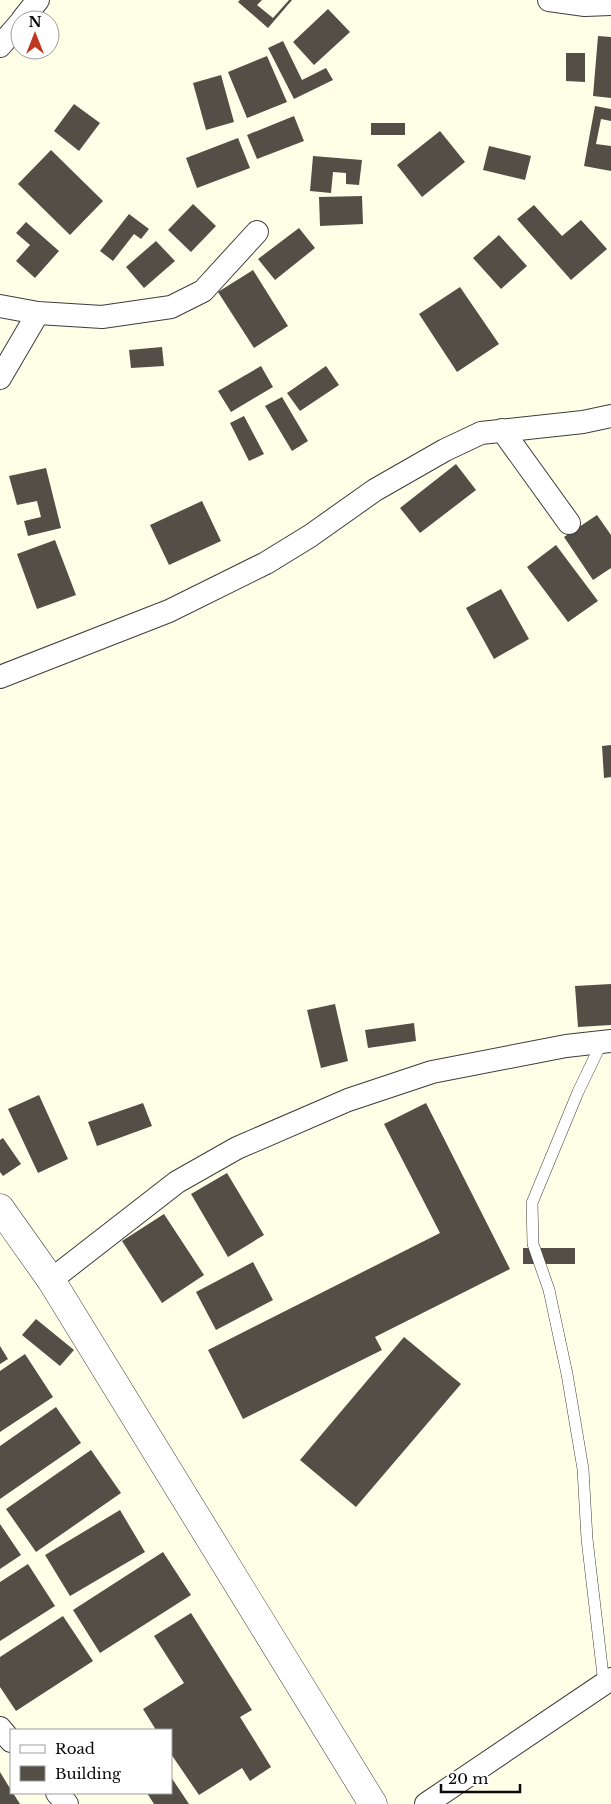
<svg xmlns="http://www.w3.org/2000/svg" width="611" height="1804" font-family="'Libre Baskerville',serif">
<rect width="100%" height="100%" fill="#ffffe8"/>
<path fill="#534e46" d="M240,0H262L257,5L273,18L289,0H292L268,28L238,2Z
M328,9L350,32L314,65L293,42Z
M598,36L611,37V98L593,96Z
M283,41L302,80L326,68L333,80L294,99L268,48Z
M566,53H585V82L566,81Z
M267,56L287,102L247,118L228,72Z
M221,75L234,122L206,130L193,83Z
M74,104L100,123L79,151L54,131Z
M595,106L611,109V121L601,119L596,144L611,146V171L584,166Z
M294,116L304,141L257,159L247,135Z
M371,123H405V135H371Z
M440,131L465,162L422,197L397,165Z
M238,138L250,168L197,188L186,158Z
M489,146L531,156L525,180L483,170Z
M51,150L103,201L70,235L18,184Z
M313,156L362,160L359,185L346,184V173L333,172L331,193L310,191Z
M362,196L363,224L320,226L319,197Z
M193,204L216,226L191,252L168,230Z
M534,205L562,236L581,220L607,249L571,280L517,219Z
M129,214L149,229L141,239L134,234L113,261L100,251Z
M26,222L59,251L35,278L16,261L30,245L16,233Z
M299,228L315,248L275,280L258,259Z
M499,235L527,266L501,289L473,258Z
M156,241L175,261L144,288L126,267Z
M253,270L288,326L254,348L218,292Z
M460,287L499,344L457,372L419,314Z
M162,347L164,366L131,368L129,350Z
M261,366L273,387L231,412L218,391Z
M326,366L339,385L300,411L287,393Z
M282,397L308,441L292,451L265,406Z
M244,416L264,454L249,461L230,423Z
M456,464L476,490L420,533L400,508Z
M46,468L61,528L28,536L24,521L41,517L37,501L17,505L9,476Z
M202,501L221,541L169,565L150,525Z
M597,515L611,535V568L593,580L564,537Z
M55,540L76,595L37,609L17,554Z
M556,545L598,601L568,622L527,567Z
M501,589L529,639L494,659L466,608Z
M611,745V777L604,778L602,746Z
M611,984V1025L578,1027L575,986Z
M335,1004L348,1061L321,1068L307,1010Z
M414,1023L416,1041L368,1048L365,1030Z
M39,1095L68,1159L38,1173L8,1109Z
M143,1103L152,1126L97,1146L88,1122Z
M426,1103L510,1269L375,1337L382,1350L243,1419L208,1350L440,1233L384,1124Z
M3,1138L21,1164L3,1176L0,1172V1140Z
M227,1173L264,1235L228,1257L191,1194Z
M164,1214L204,1275L162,1303L122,1241Z
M523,1248H575V1264H523Z
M253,1262L273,1300L216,1330L196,1292Z
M36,1319L74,1350L60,1366L22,1335Z
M404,1337L461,1384L356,1507L300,1460Z
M0,1346L8,1359L0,1364Z
M25,1354L53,1397L0,1432V1371Z
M56,1407L81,1443L0,1499V1446Z
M91,1450L121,1493L36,1552L6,1509Z
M120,1510L145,1552L70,1596L45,1555Z
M0,1524L21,1555L0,1569Z
M163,1552L191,1595L100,1653L73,1610Z
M28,1564L55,1606L0,1641V1582Z
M191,1613L252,1710L240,1717L271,1767L250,1781L242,1768L199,1795L171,1754V1730H156L143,1709L184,1683L154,1636Z
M63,1616L93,1661L16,1711L0,1687V1657Z
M0,1772L11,1790V1793H13L20,1804H0Z
M171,1777L189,1804H154L147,1793H171Z"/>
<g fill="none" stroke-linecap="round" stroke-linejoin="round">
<g stroke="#3d3d3d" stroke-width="12">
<path id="service" d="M602,1042L578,1092L532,1203L533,1244L549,1290L567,1374L583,1469L587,1539L604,1684"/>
</g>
<g stroke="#3d3d3d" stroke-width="24">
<path id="minor" d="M549,0L585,5L611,4
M22,20L38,0
M0,46L20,23
M0,306L38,313L102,317L171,307L203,291L257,232
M0,378L38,313
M502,430L569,523
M0,677L169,611L266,563L310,536L375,490L445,450L481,433L583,422L611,416
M51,1280L177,1182L237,1148L348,1100L432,1072L566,1046L611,1041
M0,1728L11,1741
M57,1793L67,1804
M426,1804L611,1679"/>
</g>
<g stroke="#3d3d3d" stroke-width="29">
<path id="tertiary" d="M0,1208L51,1280L373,1804"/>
</g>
<use href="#service" stroke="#fff" stroke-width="11"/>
<use href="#minor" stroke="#fff" stroke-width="22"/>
<use href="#tertiary" stroke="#fff" stroke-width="28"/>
</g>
<rect x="10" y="1729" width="162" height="65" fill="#ffffff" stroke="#9d9d9d"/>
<rect x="20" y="1745" width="25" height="8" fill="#ffffff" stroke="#9d9d9d"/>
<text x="55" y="1754" font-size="15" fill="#0a0a0a">Road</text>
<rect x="20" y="1766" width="25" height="15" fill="#534e46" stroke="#9d9d9d"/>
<text x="55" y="1779" font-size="15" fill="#0a0a0a">Building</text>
<g transform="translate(35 35)"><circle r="24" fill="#ffffff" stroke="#9d9d9d"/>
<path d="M0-4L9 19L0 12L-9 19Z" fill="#be381f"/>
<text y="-8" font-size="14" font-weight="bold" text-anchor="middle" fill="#0a0a0a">N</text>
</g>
<path d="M441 1784v8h79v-8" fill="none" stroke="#0a0a0a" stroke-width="2.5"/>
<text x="448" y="1784" font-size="15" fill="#0a0a0a" stroke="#ffffff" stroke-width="4" paint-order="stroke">20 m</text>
</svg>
